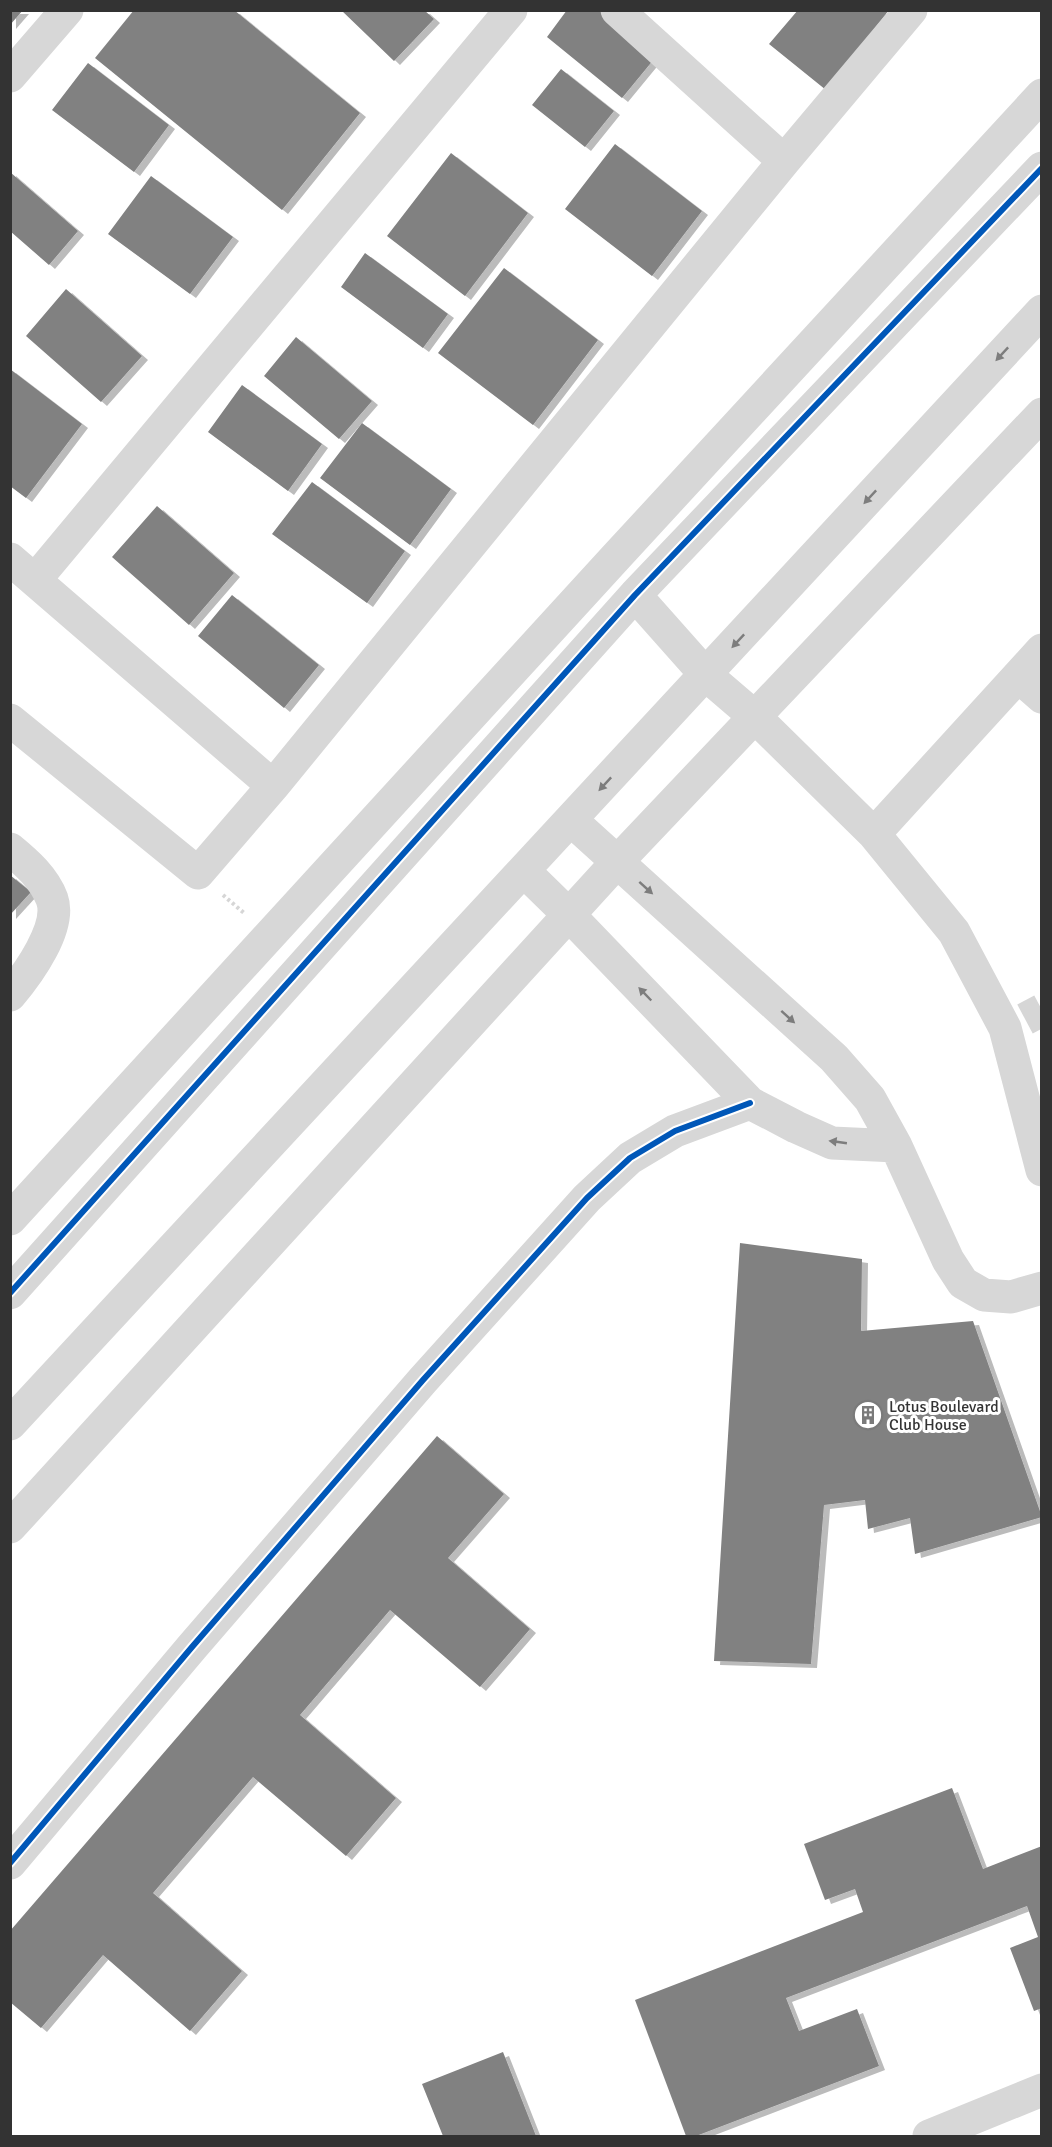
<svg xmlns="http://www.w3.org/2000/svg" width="1052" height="2147" font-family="Signika,sans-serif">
<defs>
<filter id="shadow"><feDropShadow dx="6" dy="4" stdDeviation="0" flood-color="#0004"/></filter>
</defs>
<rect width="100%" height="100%" fill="#fff"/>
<path fill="#818181" filter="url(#shadow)" d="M10,10H23L10,25Z
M134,10H234L360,113L282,210L95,58Z
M341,10H424L434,19L394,61Z
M567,10H606L659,53L622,98L547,37Z
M798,10H889L826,90L769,44Z
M88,63L169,125L134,172L52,110Z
M561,69L614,111L585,147L532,105Z
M615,144L702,211L652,276L565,209Z
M451,153L528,213L465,296L387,236Z
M10,172L78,231L49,265L10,231Z
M151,176L233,237L190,294L108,234Z
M365,253L448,314L423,348L341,287Z
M504,268L598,340L533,425L438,353Z
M66,289L142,356L101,402L26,336Z
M296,337L372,401L339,439L264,376Z
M10,369L82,424L26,498L10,486Z
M242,385L322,444L288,491L208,432Z
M362,423L451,489L410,545L320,478Z
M312,482L405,551L367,603L272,534Z
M157,506L234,573L189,625L112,557Z
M232,595L319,665L284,708L198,636Z
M10,875L31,892L10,915Z
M740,1243L862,1259L861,1331L973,1321L1042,1517L915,1554L910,1518L868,1529L865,1500L824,1505L811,1664L714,1661Z
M437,1436L504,1494L448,1558L530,1629L480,1687L390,1610L300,1715L396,1798L346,1856L253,1777L153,1893L242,1971L190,2031L103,1955L41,2028L10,2002V1931Z
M952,1788L983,1869L1042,1846V2008L1034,2011L1010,1948L1038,1937L1027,1906L786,1998L799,2031L857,2009L879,2066L696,2136H686L635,2000L863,1912L855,1889L825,1900L804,1844Z
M503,2052L536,2136H443L422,2084Z"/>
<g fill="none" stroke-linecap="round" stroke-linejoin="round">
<path stroke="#d6d6d6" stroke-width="33" stroke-dasharray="33 16" stroke-linecap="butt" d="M1025,1019L1042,1010"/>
<path stroke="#d6d6d6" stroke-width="4" stroke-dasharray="3 3" stroke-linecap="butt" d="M223,895L244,913"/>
<path stroke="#d7d7d7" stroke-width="33" d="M617,10L784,161
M10,76L67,10
M10,559L273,786
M35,580L511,10
M635,595L706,675L755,717L874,834L954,932L1005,1028L1042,1170
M1018,676L1042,697
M10,720L198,873L273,786L784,161L911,10
M571,820L834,1058L870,1099L896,1146L948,1260L963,1283L984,1295L1011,1297L1042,1288
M874,834L1042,650
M10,849C27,863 44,878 52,899C62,927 28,974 10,995
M524,871L569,915L750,1103L796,1127L832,1143L896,1146
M10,1219L616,557L1042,95
M10,1293L635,595L1042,168
M10,1424L1042,311
M10,1527L617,862L1042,414
M10,1863L192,1647L423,1380L587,1198L630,1158L675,1131L750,1103
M929,2136L1042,2090"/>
<g stroke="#fff" stroke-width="10">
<path id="cycleway" d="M10,1293L635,595L1042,168
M10,1863L192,1647L423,1380L587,1198L630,1158L675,1131L750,1103"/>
</g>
<use href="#cycleway" stroke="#0057b8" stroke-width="6"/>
</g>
<defs><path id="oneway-solid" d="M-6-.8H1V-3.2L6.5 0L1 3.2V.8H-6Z" transform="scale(1.5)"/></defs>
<g fill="#7d7d7d">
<use href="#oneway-solid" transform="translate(1002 354) rotate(133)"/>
<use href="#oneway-solid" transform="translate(870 497) rotate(133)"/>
<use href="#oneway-solid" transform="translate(738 641) rotate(133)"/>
<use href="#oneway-solid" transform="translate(605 784) rotate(133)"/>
<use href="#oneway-solid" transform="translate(646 888) rotate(42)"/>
<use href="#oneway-solid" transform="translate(645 994) rotate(-134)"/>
<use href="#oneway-solid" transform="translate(788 1017) rotate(42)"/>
<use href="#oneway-solid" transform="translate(838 1142) rotate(-172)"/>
</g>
<defs>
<g id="building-ring" transform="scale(1.5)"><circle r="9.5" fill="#fff" stroke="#7a7a7a" stroke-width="1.5"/><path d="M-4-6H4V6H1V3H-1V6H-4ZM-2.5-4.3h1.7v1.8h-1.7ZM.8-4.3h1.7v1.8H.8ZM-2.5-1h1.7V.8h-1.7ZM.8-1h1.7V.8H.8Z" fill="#7a7a7a"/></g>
</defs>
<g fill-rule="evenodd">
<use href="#building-ring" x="868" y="1415"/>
</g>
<g text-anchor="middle" stroke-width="6" stroke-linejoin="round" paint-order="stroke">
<g font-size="16" fill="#333" stroke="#fff" text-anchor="start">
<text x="889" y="1412">Lotus Boulevard<tspan x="889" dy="18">Club House</tspan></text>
</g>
</g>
<rect width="1052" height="2147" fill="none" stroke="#333333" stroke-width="24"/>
</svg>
